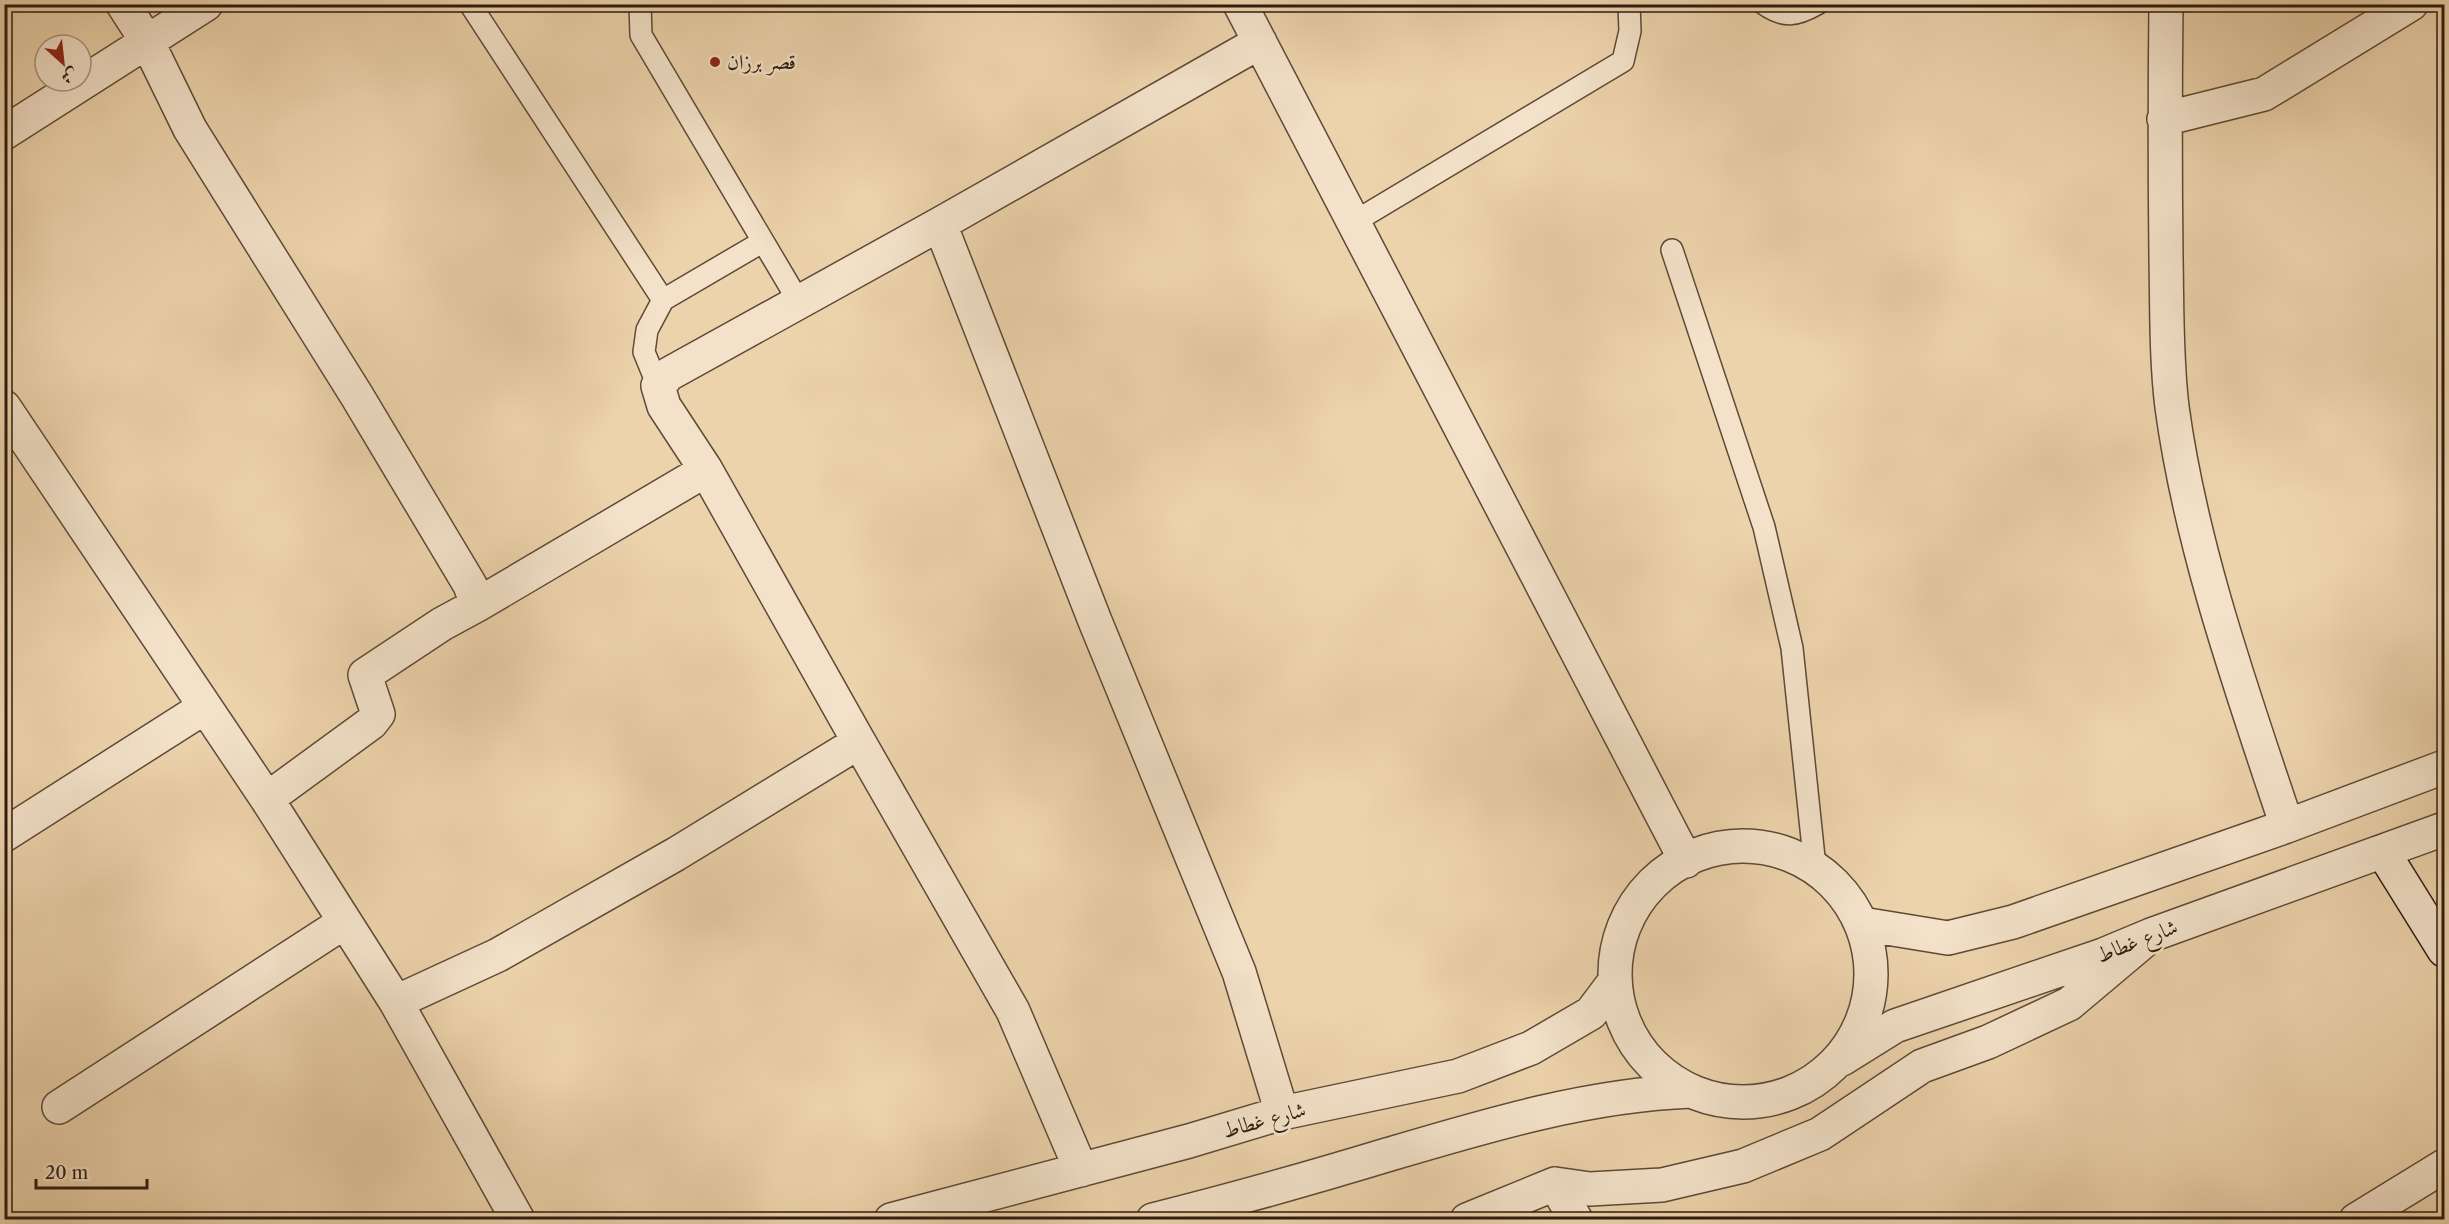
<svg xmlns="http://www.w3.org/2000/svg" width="2449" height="1224" font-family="'Libre Caslon Text',Amiri,serif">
<rect width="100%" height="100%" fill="#edd3ac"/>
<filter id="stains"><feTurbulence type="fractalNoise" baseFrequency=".00333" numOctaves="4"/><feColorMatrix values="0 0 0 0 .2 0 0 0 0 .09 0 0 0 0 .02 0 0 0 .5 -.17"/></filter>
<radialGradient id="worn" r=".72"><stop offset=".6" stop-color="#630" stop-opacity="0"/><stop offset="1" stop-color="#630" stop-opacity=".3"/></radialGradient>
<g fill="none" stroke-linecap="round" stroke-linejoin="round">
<g stroke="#5d4a37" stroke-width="24">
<path id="lane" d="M470,4L663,300
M640,4L641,35L799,302
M1764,4C1784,18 1796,16 1817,4
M1354,222L1623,61L1630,31L1629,4
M1672,250L1764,527L1792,648L1815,867
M658,386L644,352L647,330L663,300L762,242"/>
</g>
<g stroke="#5d4a37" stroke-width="36">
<path id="street" d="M123,4L148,43L190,129L357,396L470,585L477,605L442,624L365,675L378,714L371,723L267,799
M1240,4L1686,861
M2166,4C2165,89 2165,173 2166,258C2167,307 2166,359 2172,407C2191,548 2242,691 2287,826
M2164,119L2264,94L2411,4
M4,133L206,4
M940,224L1095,621L1239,972L1282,1113
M4,407L267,799L396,1002L518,1220
M477,605L706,470
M859,742L706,470L664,406L658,386L669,374L940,224L1260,42
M4,835L205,707
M1615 974a128 128 0 1 1 256 0a128 128 0 1 1-256 0Z
M1862,924L1948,938L2013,922L2287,826L2444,767
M396,1002L498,955L676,854L859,742L1013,1011L1081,1170
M1842,1059L1895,1026L2103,955L2151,935L2444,829
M59,1107L343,923
M1555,1184L1576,1220
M891,1220L1189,1141L1282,1113L1458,1076L1531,1048L1591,1013L1615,981
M1153,1220C1233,1200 1311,1178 1390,1154C1488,1125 1588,1095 1691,1091
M1467,1220L1555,1184L1590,1189L1662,1185L1743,1166L1820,1134L1922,1066L1988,1042L2069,1004L2151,935
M2356,1220L2444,1166"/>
</g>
<g stroke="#2d1c10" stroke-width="36">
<path id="secondary" d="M2383,852L2444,950"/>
</g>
<use href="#lane" stroke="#f3e2c9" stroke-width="21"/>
<use href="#street" stroke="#f3e2c9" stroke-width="33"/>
<use href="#secondary" stroke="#f3e2c9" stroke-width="33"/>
</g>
<circle fill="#8f2418" stroke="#f3e2c9" stroke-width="2" cx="715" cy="62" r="6"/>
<g text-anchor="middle" stroke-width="5" stroke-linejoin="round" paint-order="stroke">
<g font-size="21" fill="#2d1c10" stroke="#f3e2c9" text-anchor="start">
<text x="727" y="69">قصر برزان</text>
</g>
<g font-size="21" fill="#2d1c10" stroke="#f3e2c9">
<text transform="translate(2137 941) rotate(-21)" y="7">شارع غطاط</text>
<text transform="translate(1264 1120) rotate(-15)" y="7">شارع غطاط</text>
</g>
</g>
<rect width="2449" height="1224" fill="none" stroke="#edd3ac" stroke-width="24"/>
<rect x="6" y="6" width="2437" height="1212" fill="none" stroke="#2d1c10" stroke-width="3"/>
<rect x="12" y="12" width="2425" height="1200" fill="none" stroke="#2d1c10" stroke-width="1.5"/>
<g transform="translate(63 63) rotate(153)"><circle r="28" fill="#f3e2c9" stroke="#a4937f" stroke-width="1.5"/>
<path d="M0-4.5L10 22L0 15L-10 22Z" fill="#8f2418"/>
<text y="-9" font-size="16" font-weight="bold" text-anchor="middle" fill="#2d1c10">ش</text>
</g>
<path d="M36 1179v9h111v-9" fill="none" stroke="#2d1c10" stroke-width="3"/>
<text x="45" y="1179" font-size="18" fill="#2d1c10" stroke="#f3e2c9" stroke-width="4.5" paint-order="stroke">20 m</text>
<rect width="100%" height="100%" filter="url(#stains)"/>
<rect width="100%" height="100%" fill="url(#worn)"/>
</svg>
